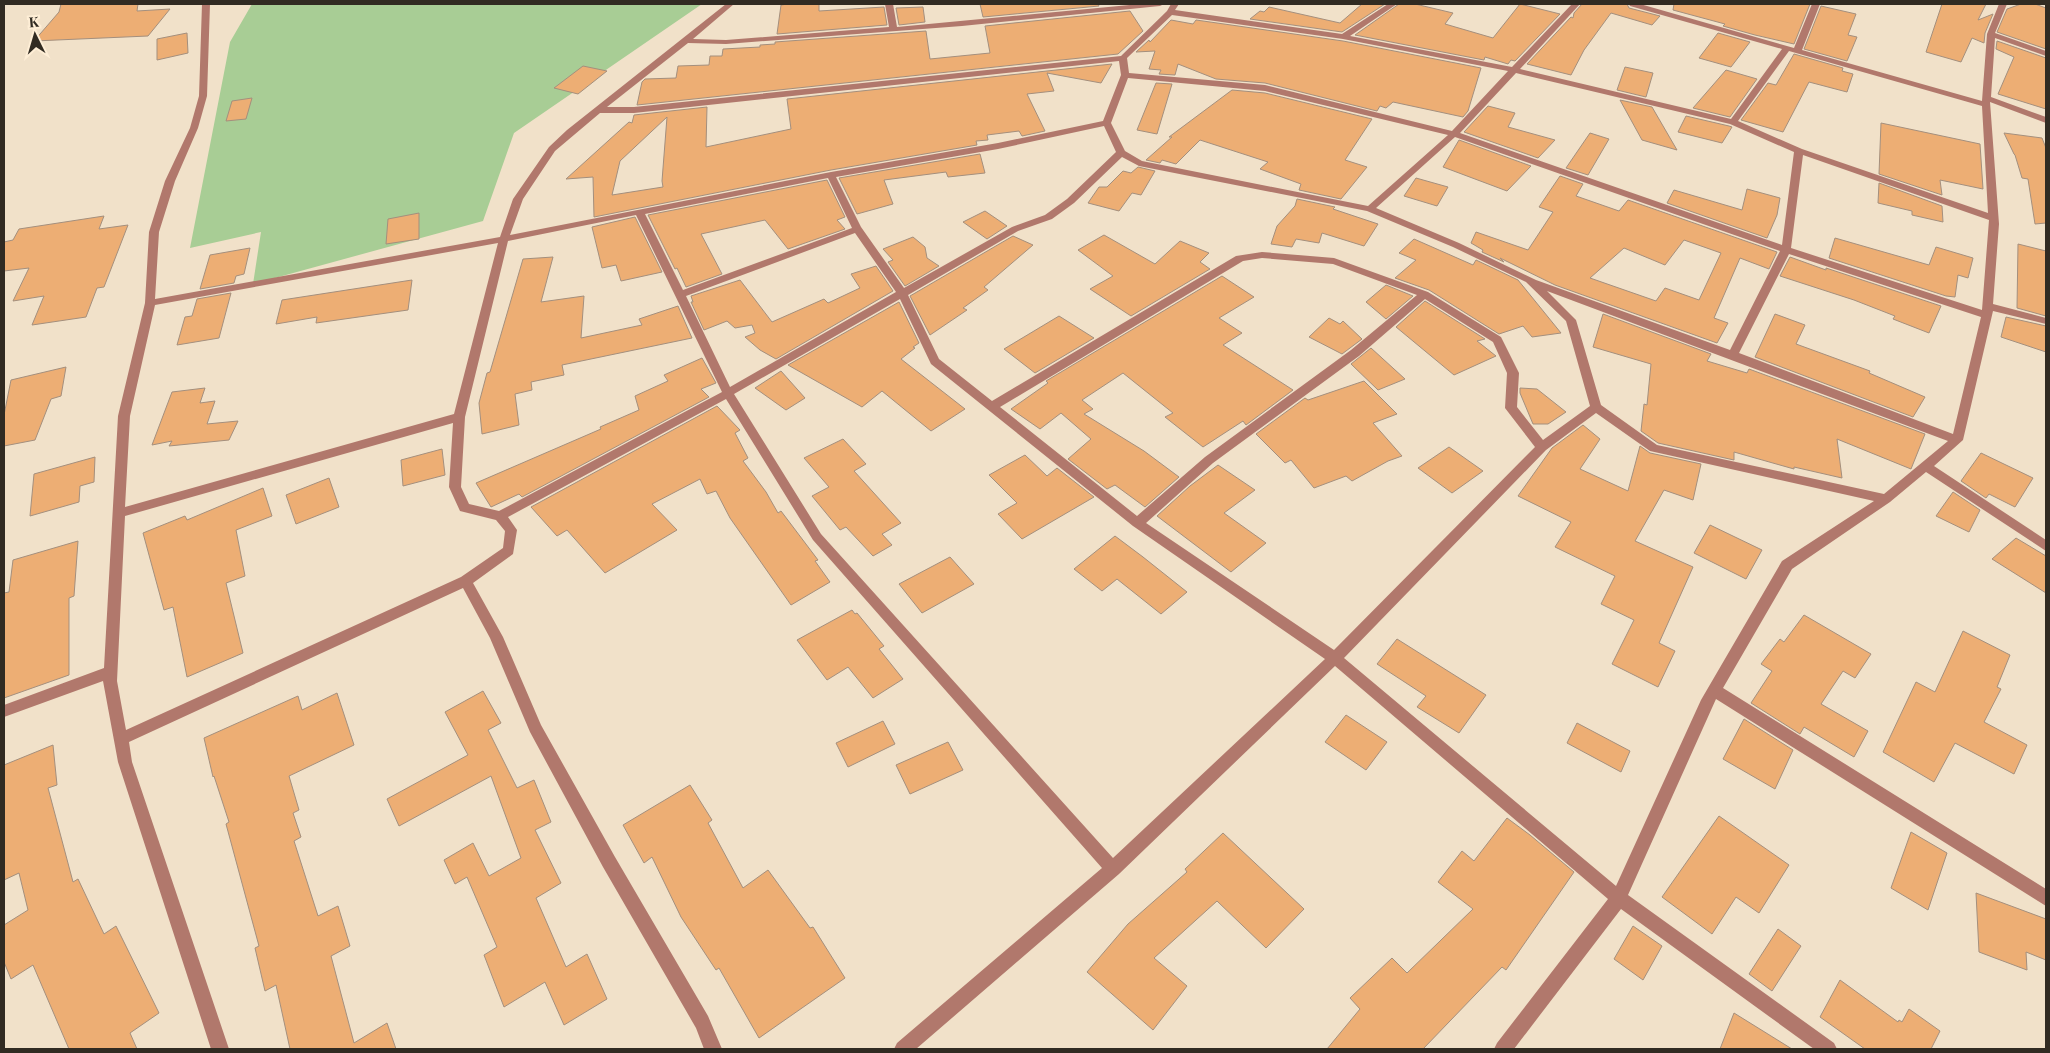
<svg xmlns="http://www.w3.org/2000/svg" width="2050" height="1053" font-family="'Playfair Display',serif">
<rect width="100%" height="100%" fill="#f1e1c9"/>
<path fill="#a8cd95" d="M252,4H702L514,133L483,221L253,284L261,232L190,248L230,42Z"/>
<path fill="#edae74" stroke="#a48f7d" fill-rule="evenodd" d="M61,4H138L137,11L170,9L148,36L34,41L59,12Z
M788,4H819V11L884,7L887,25L777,34L781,5Z
M980,4H1098L1099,6L983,17Z
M1362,4H1385L1342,32L1250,19L1260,11L1264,12L1269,7L1340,23Z
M1399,4H1415L1453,13L1445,24L1493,38L1520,4L1560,14L1515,61L1511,60L1508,64L1485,57L1484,60L1355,35Z
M1582,4H1627L1629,8L1660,16L1652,25L1611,13L1584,50L1571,75L1527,64L1571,17L1573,18L1574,13Z
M1674,4H1810L1794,44L1755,35L1723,26L1725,24L1673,10Z
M1942,4H1986L1978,20L1993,14L1985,33L1984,43L1972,38L1961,62L1926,52Z
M2021,4H2035L2046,8V49L1997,32L2007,9Z
M1821,6L1856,14L1848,35L1857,37L1847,61L1804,49Z
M923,7L925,22L899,25L896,8Z
M1130,11L1143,31L1118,54L637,105L642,82L645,79L676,78L678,66L709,65L710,56H722L723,49L760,47V45L775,44V42L926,31L930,59L990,53L985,26Z
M1171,20L1193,24L1196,20L1343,41L1481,68L1468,111L1463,117L1393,102L1386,108L1380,106L1377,111L1265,83L1216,79L1178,64L1175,75L1159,74L1161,70L1149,69L1155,51L1136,52L1149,40L1150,42Z
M187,33L188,53L157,60V39Z
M1718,33L1750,42L1731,67L1699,58Z
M1997,41L2046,58V109L1998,94L2014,57L1996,49Z
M1794,54L1843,68L1842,71L1853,74L1847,92L1809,82L1783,132L1741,120L1768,83L1776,85Z
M1112,64L1101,83L1047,73L1054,91L1027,94L1045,131L1022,136L1019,131L987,135L988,140L976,141L977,145L831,170L594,217L593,177L566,179L629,122L632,123L634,115L707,107L706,147L791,129L787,99ZM667,117L662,181L663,187L612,195L620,161Z
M583,66L607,71L578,94L554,88Z
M1625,67L1653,73L1646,97L1617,90Z
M1726,70L1757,79L1730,117L1693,108Z
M1156,83L1172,84L1157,134L1137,130Z
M1232,90L1265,93L1372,119L1345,160L1367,167L1341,199L1299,190L1301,184L1260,169L1268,162L1200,140L1176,164L1162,160L1160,163L1146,160L1172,137H1169Z
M252,98L246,119L226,121L232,101Z
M1620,100L1652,107L1677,150L1642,140Z
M1488,106L1515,113L1508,127L1555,140L1538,158L1464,132Z
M1686,116L1729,126L1732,127L1722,143L1678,132Z
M1881,123L1980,144L1983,189L1940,180L1942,195L1879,174Z
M1590,133L1609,139L1588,175L1566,168Z
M2004,133L2042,138L2046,148V223L2035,224L2028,179L2022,178L2015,155L2014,154Z
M1459,140L1531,166L1507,191L1443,167Z
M980,154L985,173L948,177L946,172L884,180L893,204L857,214L839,178Z
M1138,167L1155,171L1141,195L1132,193L1119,211L1088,203L1099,187H1107L1123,171L1131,173Z
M1560,176L1583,184L1576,196L1619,211L1628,200L1777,252L1769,269L1740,258L1714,318L1728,323L1717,343L1555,285L1500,258L1504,262L1482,252L1483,250L1471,243L1476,232L1528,250L1553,212L1539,207ZM1684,240L1721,253L1699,300L1665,288L1656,301L1590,278L1624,248L1665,265Z
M1416,178L1448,187L1437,206L1404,196Z
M827,180L845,217L837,220L845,229L788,249L765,220L701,234L722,274L686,287L677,268L675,269L648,215Z
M1879,183L1942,206L1943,222L1912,215V211L1878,203Z
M1747,189L1780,198L1777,215L1767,238L1667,203L1674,190L1742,210Z
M1297,199L1335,207L1333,209L1378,224L1364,246L1322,233L1319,243L1296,239L1292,247L1271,244L1277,226L1295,206Z
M985,211L1007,226L987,239L963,222Z
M419,213V239L386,244L388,219Z
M104,216L99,229L128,225L104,287L97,288L86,317L32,325L44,296L13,301L29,268L4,271V242L13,240L19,229Z
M635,217L662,272L621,281L616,265L602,268L592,227Z
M1104,235L1155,264L1180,241L1209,253L1200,262L1210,269L1131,316L1090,289L1113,276L1078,250Z
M1013,236L1033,245L984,287L988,290L963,308L967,310L930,335L910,296Z
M913,237L925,247L927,258L939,266L905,286L888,262L893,260L883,249Z
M1835,238L1929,265L1936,247L1973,258L1968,278L1958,275L1955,297L1946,296L1829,258Z
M1414,239L1473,265L1476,260L1518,280L1561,333L1532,337L1523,326L1499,334L1429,290L1395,278L1416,260L1399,253Z
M2018,244L2046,251V316L2017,308Z
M250,248L244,274L236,276L234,283L200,289L210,255Z
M553,257L541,302L584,296L581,338L642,325L639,319L678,306L692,338L562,365L564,375L531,382L532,390L515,394L519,425L482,434L479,403L487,373L490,372L523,259Z
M1790,257L1826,270V268L1941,306L1929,333L1893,319L1895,316L1854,300L1780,276Z
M876,266L893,291L776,359L760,350L745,337L755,333L752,325L735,328L727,321L704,330L691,302H693L691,296L740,280L772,322L824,299L828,303L860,288L851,274Z
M1222,276L1254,297L1219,318L1242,333L1223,345L1293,390L1246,425L1243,421L1203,447L1165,417L1173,413L1123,373L1082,400L1093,409L1084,414L1144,451L1179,477L1145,507L1115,485L1107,489L1068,459L1091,439L1061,413L1040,429L1011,409L1048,383L1046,381Z
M412,280L408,310L316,323L317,317L276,324L282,300Z
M1386,285L1413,296L1386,319L1366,302Z
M231,293L219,338L177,345L185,317L192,316L197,299Z
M1425,301L1485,339L1477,341L1496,356L1454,375L1396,327Z
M899,302L919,343L913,347L915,348L901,359L965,409L931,431L882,391L862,407L788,365Z
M1603,314L1711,354L1707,361L1747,373L1749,369L1925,434L1911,469L1837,439L1842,478L1794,467V469L1734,452V460L1658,443L1641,431L1644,404L1647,405L1651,364L1593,347Z
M1775,314L1805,325L1796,344L1870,371L1869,373L1925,397L1913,417L1755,357Z
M1059,316L1094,338L1035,373L1004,349Z
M2006,317L2046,326V352L2001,337Z
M1329,318L1340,324L1343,321L1362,339L1342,354L1309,337Z
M1371,348L1405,379L1378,390L1351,364Z
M702,358L716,383L701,389L709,397L522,497L519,494L491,507L476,483L601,429L600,427L639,410L635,396L668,381L664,375Z
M66,367L61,396L51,399L35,440L4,446V415L11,380Z
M781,371L805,398L786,410L755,388Z
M1364,381L1397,414L1373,423L1402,456L1388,461L1352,481L1346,476L1314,488L1291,460L1285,463L1256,434L1305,398L1308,400Z
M205,388L200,403L215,401L207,424L238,421L229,440L169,446L172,441L152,445L172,392Z
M1520,388L1537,389L1566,412L1548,424H1533L1520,393Z
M717,406L740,430L735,433L748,458L743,461L766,492L778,513L781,511L818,560L815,561L830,582L791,605L730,518L716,491L707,494L700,479L652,504L677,530L605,573L567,530L557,536L531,507Z
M1583,425L1600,439L1580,469L1628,491L1640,446L1650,453L1701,464L1693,500L1664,490L1635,541L1693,567L1659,643L1675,651L1658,687L1612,664L1634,620L1601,604L1615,576L1555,547L1571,522L1518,496L1552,448Z
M843,439L866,464L854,471L901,523L882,534L892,545L873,556L846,527L840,530L812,496L829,487L804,458Z
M1449,447L1483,471L1452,493L1418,468Z
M442,449L445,475L403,486L401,460Z
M1981,453L2033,478L2015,507L1989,494L1986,498L1961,481Z
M1025,455L1047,476L1057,468L1094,497L1022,539L998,514L1017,503L989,475Z
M95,457L94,482L80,486L79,502L30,516L34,474Z
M1218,465L1255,490L1224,513L1266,543L1231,572L1157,516L1190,486Z
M329,478L339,507L296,524L286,495Z
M263,488L272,516L236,530L245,576L226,583L243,653L187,677L173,607L164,610L143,533L185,516L187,520Z
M1953,492L1980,510L1969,532L1936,516Z
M1710,525L1762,550L1746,579L1694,553Z
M1115,536L1143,557L1187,592L1161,614L1117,579L1102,591L1074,569Z
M2016,538L2046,556V593L1992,559Z
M78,541L74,596L69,598V675L4,698V593L9,592L13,560Z
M950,557L974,584L922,613L899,584Z
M852,610L855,614L857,613L884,646L879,649L903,679L873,698L848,667L827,680L797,640Z
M1804,615L1871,654L1855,678L1843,671L1821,704L1868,731L1854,757L1804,727L1800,734L1751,703L1772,671L1761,664L1780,639L1784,642Z
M1963,631L2010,655L1997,687L2001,689L1984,722L2027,745L2014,774L1955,743L1934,782L1883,752L1916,682L1935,692Z
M1397,639L1486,695L1459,733L1417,707L1426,696L1377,664Z
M483,691L501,723L488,730L517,788L534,780L551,822L535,830L561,883L536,898L566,967L587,954L607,999L564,1025L545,982L504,1007L484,955L497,947L467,877L455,884L444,860L473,843L489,876L521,858L491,776L399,826L387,799L468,755L445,712Z
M337,693L354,745L289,776L299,810L293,813L301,837L294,841L318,916L338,906L350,946L331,956L354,1043L387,1023L396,1049H290L276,985L265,991L255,948L259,946L226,824L229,822L214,776L213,777L204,738L298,696L302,710Z
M1346,715L1387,742L1366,770L1325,742Z
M1744,719L1793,750L1775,789L1723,759Z
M883,721L895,744L848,767L836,743Z
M1577,723L1630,751L1621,772L1567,743Z
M948,742L963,770L910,794L896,765Z
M53,745L57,785L48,788L73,882L78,879L104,934L116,926L159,1013L130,1033L137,1049H69L33,965L11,979L4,962V925L28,910L19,873L4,880V765Z
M690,785L712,820L708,823L743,888L768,870L810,928L813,927L845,978L759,1038L719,968L716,970L681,917L652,857L644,863L623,825Z
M1719,816L1789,865L1759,913L1736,897L1712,934L1662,897Z
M1507,818L1530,835L1574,872L1506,970L1502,967L1423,1049H1327L1360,1009L1350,998L1392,958L1407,973L1473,909L1438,882L1462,851L1474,861Z
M1911,832L1947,853L1928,910L1891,888Z
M1223,833L1304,909L1266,948L1217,901L1154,958L1187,986L1153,1030L1087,972L1128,924L1187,872L1185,869Z
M1976,893L2046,919V960L2026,952L2027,970L1979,952Z
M1633,926L1662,946L1643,980L1614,959Z
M1778,929L1801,946L1772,991L1749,974Z
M1840,980L1898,1022L1899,1020L1902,1022L1909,1009L1940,1031L1931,1049H1865L1820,1017Z
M1734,1013L1792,1049H1720Z"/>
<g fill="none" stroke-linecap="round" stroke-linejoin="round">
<path fill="#b1786c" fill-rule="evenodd" d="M202,4H210L207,96L198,128L175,181L159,232L155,299L500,237L513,199L549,147L567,130L726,4H734L693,39L726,40L889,27L885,4H893L897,27L1140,4H1164L1160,6L962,26L726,44L688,43L607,107H634L1121,56L1167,11L1171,4H1179L1175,10L1342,34L1388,4H1397L1350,36L1512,67L1572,4H1580L1520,69L1731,119L1782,49L1630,6L1629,4H1640L1794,48L1812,4H1820L1802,50L1982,101L1987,34L1999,4H2007L1995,33L2046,51V56L1995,38L1991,97L2046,117V123L1990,102L1999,224L1993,304L2046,318V324L1993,311L1963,440L1934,466L2046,540V551L1926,472L1890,502L1792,569L1723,688L2046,889V906L1716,699L1628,895L1834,1043L1837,1049H1814L1621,909L1514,1049H1494L1497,1043L1608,899L1335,666L1119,874L916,1049H894L897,1043L1102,868L813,540L726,399L508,517L517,530L513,554L473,583L503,637L541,725L615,857L708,1016L722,1049H704L696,1028L603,867L530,732L490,638L463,588L129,742L132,762L229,1049H211L118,762L103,681L4,717V705L104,668L118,416L145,303L149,232L165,181L190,128L199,96ZM1172,15L1343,39L1508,71L1452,131L1265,85L1129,73L1127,58ZM1789,51L1982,106L1988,213L1802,149L1738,121ZM1119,61L1121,75L1103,121L998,143L831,172L510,235L523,199L555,151L600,113H634ZM1516,73L1730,124L1794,152L1782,245L1460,133ZM1128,78L1265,91L1448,135L1368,206L1142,161L1125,151L1111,123ZM1104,126L1116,152L1067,199L1045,215L1012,227L904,288L861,227L836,177L998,149ZM1455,137L1780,251L1730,350L1536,280L1459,243L1376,208ZM1803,155L1989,220L1982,310L1791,248ZM1122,157L1139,166L1367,211L1453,247L1526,282L1566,321L1590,406L1543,440L1517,407L1519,373L1501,337L1428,292L1334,258L1262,252L1236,256L992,401L939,359L908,295L1018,231L1052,219L1074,203ZM828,178L852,228L683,290L645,214ZM636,215L722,392L499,511L469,504L461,487L465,417L508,241ZM855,233L896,292L730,387L686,296ZM498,243L454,414L125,507L130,416L155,305ZM1789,254L1981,317L1953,434L1739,353ZM1262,258L1333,264L1417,295L1351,350L1205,457L1137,516L1000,407L1243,261ZM1547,291L1948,441L1884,494L1657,445L1601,405L1576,320ZM900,299L931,364L1133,526L1325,659L1113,858L821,534L734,394ZM1425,299L1493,342L1507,373L1505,408L1535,447L1334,650L1146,523L1213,463L1359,356ZM1596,413L1650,451L1874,501L1782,561L1701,700L1616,886L1344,658L1546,450ZM453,423L449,487L460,511L496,520L505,531L503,548L461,577L126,730L117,681L125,516Z"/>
</g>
<rect width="2050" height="1053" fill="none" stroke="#312b22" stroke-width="10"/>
<g transform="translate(35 35) rotate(355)" stroke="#feeed6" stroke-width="4" paint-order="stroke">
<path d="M0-4L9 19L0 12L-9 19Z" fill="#312b22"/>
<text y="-8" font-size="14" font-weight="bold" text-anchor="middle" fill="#312b22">K</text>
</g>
</svg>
